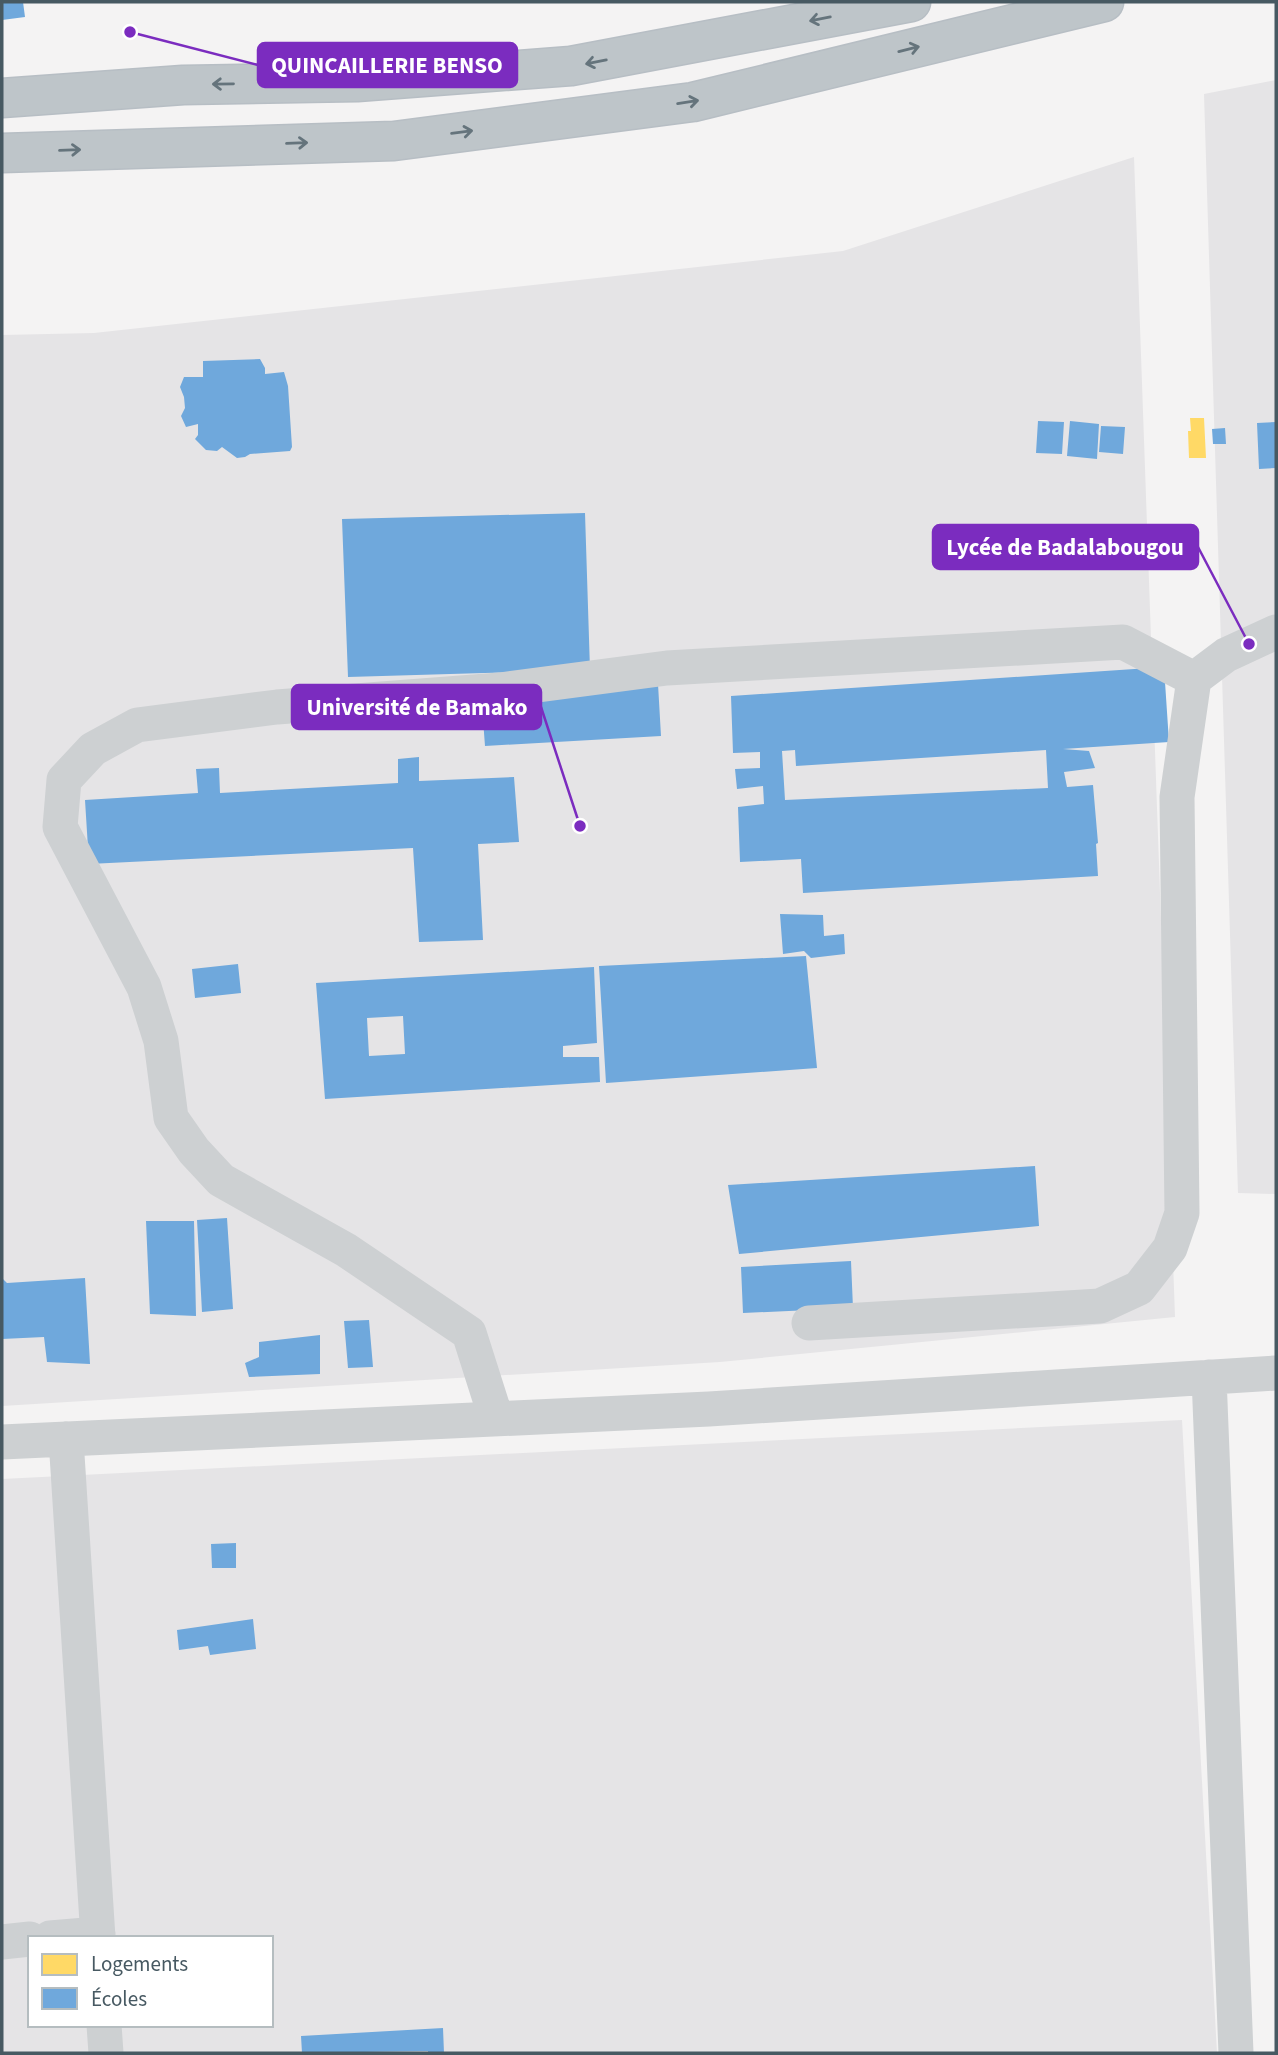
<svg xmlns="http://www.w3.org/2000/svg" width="1278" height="2055" font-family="'Source Sans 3',sans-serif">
<rect width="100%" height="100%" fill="#f4f3f3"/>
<path fill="#e5e4e6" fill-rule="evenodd" d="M1276,80V1194L1238,1193L1204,94Z
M1134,157L1175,1317L720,1362L2,1406V335L94,333L843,251Z
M1182,1420L1217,2053H2V1479ZM30,1938H271V2025H30Z"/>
<path fill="#ffd966" d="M1190,418H1204L1206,458H1189L1188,431H1191Z"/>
<path fill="#6fa8dc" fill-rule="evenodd" d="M2,2H23L25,17L2,20Z
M260,359L265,368V374L284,372L288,386L292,447L290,451L250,454L245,457L237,458L222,447L217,451L206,450L195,439L198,435V424L186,427L181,416L185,408L184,397L180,387L184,377H203V361Z
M1038,421L1064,422L1062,454L1036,453Z
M1070,421L1099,424L1097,459L1067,456Z
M1276,422V468L1259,469L1257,423Z
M1101,426L1125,427L1123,454L1099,452Z
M1225,428L1226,444H1213L1212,429Z
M585,513L590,670L348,677L342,519Z
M1164,667L1169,742L1063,749L1089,751L1095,768L1064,772L1067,787L1093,785L1098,843L1096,844L1098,876L803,893L801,859L740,862L738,807L764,804L763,786L737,789L735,769L760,768V752L733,753L731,696ZM795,750L796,766L1046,750L1048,788L785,800L782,751Z
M658,684L661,736L485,746L481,693Z
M419,757V781L514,777L519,842L478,844L483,940L419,942L413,848L89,864L85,800L198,793L196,769L219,768L220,793L398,783V759Z
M780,914L823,915L824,936L844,934L845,954L811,958L804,951L783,954Z
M806,956L817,1068L606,1083L599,966Z
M238,964L241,993L195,998L192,969Z
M594,967L597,1043L563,1046V1057H599L600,1082L325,1099L316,983ZM403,1016L405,1054L369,1056L367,1018Z
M1035,1166L1039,1226L739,1254L728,1185Z
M227,1218L233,1309L202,1312L197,1220Z
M146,1221H194L196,1316L150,1314Z
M851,1261L853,1308L743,1313L741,1267Z
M2,1278L7,1283L85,1278L90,1364L47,1362L44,1337L2,1339Z
M369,1320L373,1367L348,1368L344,1321Z
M320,1335V1374L249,1377L245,1363L259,1357V1342Z
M236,1543V1568H212L211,1544Z
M253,1619L256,1649L210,1655L208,1646L179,1650L177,1630Z
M443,2028L444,2053H428V2051L302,2053L301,2036Z"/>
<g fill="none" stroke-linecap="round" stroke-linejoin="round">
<g stroke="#b7bec4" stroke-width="41">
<path id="highway" d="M2,98L183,85L357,82L571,66L911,2
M2,153L394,141L693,102L1104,2"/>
</g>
<path stroke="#cdd0d2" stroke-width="35" d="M809,1323L1100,1306L1139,1288L1170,1248L1182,1213L1177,797L1194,679L1226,655L1276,632
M1209,1377L1236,2053
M496,1418L469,1333L346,1250L221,1180L194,1151L171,1118L161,1041L144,987L60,827L64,780L93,749L137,725L277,707L500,690L667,668L1123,642L1194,679
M66,1439L98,1938
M2,1442L709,1409L1276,1373
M50,1938L98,1934
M2,1942L30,1939
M104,2025L106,2053"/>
<use href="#highway" stroke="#bec5c9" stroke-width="38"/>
</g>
<defs><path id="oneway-shaft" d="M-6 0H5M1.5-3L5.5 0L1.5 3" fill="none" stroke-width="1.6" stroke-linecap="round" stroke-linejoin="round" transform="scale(1.75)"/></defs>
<g stroke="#65747c">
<use href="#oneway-shaft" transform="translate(820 19) rotate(169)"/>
<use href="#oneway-shaft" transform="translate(909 49) rotate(-14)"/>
<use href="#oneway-shaft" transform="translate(596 62) rotate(169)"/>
<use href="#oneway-shaft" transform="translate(223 84) rotate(179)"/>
<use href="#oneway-shaft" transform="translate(688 102) rotate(-9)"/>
<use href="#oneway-shaft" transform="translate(462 132) rotate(-7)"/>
<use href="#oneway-shaft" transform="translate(297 143) rotate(-2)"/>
<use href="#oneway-shaft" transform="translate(70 150) rotate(-2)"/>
</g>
<path fill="none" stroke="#7b2cbf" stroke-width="2.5" d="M130 32L258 65M1249 644L1198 547M580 826L541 707"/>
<g fill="#7b2cbf" stroke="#fff" stroke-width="2.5">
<circle cx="130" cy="32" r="7"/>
<circle cx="1249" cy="644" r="7"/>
<circle cx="580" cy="826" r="7"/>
</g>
<g fill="#7b2cbf" stroke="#7b2cbf" stroke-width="2.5">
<rect x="258" y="43" width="259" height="44" rx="7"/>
<rect x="933" y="525" width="265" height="44" rx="7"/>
<rect x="292" y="685" width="249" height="44" rx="7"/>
</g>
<g font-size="23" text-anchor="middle" font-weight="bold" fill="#fff">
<text x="387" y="73">QUINCAILLERIE BENSO</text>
<text x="1065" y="555">Lycée de Badalabougou</text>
<text x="417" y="715">Université de Bamako</text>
</g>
<rect width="1278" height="2055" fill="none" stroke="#475962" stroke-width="7"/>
<rect x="28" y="1936" width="245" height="91" fill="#ffffff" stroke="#b5bdc0" stroke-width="2"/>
<rect x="42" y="1954" width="35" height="21" fill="#ffd966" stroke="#b5bdc0" stroke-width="2"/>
<text x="91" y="1971" font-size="21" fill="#475962">Logements</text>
<rect x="42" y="1988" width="35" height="21" fill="#6fa8dc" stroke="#b5bdc0" stroke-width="2"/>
<text x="91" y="2006" font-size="21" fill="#475962">Écoles</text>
</svg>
